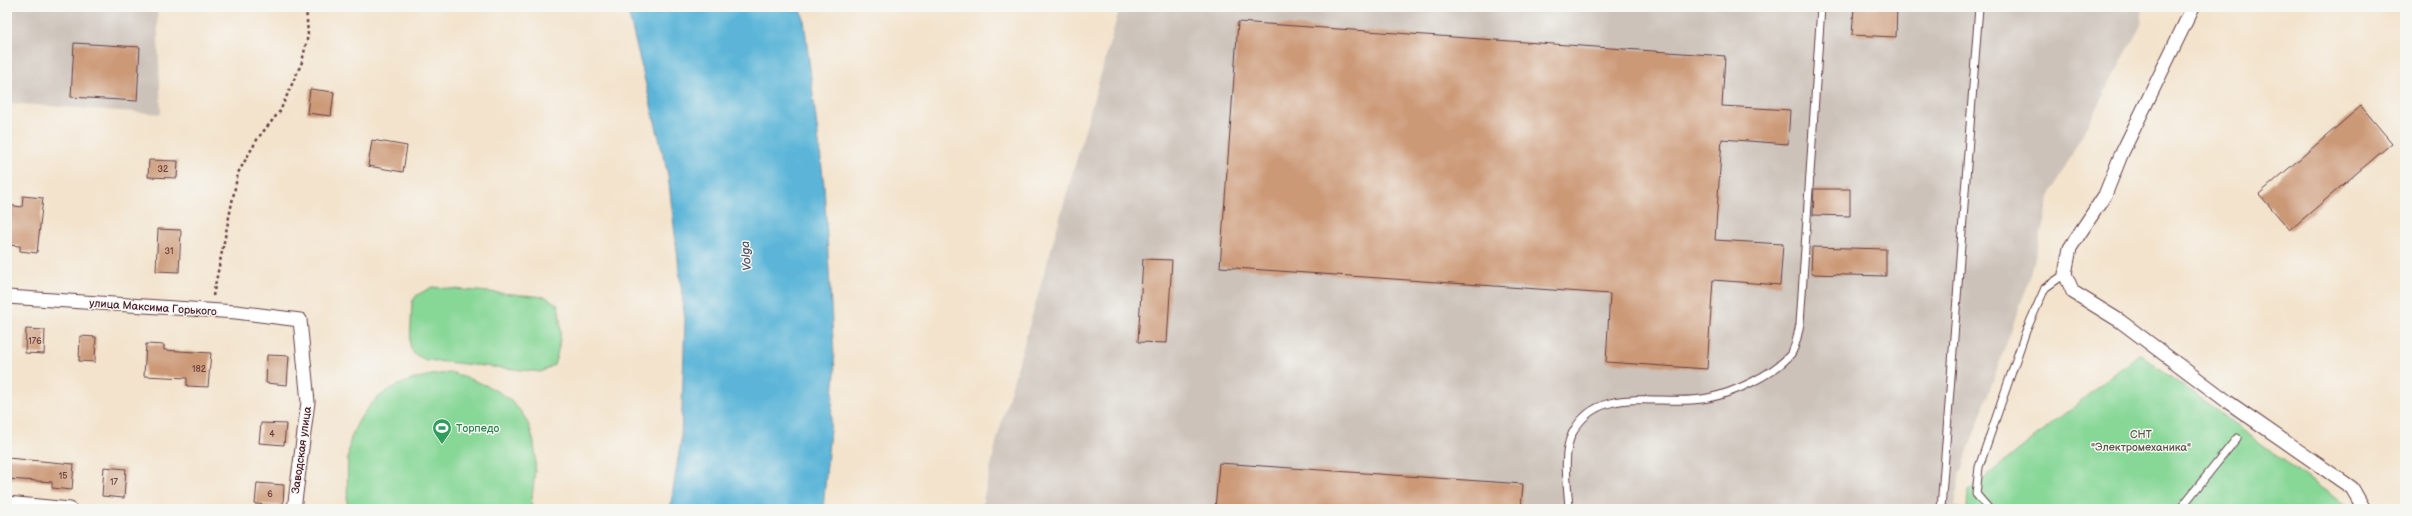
<svg xmlns="http://www.w3.org/2000/svg" width="2412" height="516" font-family="'Balsamiq Sans',sans-serif">
<rect width="100%" height="100%" fill="#f6f6f2"/>
<filter id="ink" filterUnits="userSpaceOnUse"><feTurbulence type="fractalNoise" baseFrequency=".025" numOctaves="2"/><feDisplacementMap in="SourceGraphic" scale="8" xChannelSelector="R" yChannelSelector="G"/><feConvolveMatrix kernelMatrix="1 2 1 2 8 2 1 2 1" color-interpolation-filters="sRGB"/></filter>
<filter id="wash" filterUnits="userSpaceOnUse"><feTurbulence type="fractalNoise" baseFrequency=".012" numOctaves="4" result="noise"/><feDisplacementMap in="SourceGraphic" scale="16" xChannelSelector="R" yChannelSelector="G"/><feGaussianBlur stdDeviation="0.9" result="paint"/><feColorMatrix in="noise" values="0 0 0 0 0 0 0 0 0 0 0 0 0 0 0 0 0 1.4 0 .05"/><feComposite in="paint" operator="in"/></filter>
<g filter="url(#wash)">
<rect width="100%" height="100%" fill="#f3e3cc"/>
<path fill="#ccc2b9" d="M7,7H157L161,114L7,103Z
M1120,7H2143L2141,25L2051,193L2031,275L1959,475L1955,506L1967,509H981L998,435Z"/>
<path fill="#87d797" stroke="#687b61" d="M432,287L546,297L558,305C562,324 561,346 554,365L541,372L426,360L414,354L410,346L412,302L417,295Z
M2139,354L2350,509H1967L1968,491Z
M453,373C495,387 530,401 535,451C537,469 532,490 531,509H347C348,492 346,452 351,438C367,392 407,375 453,373Z"/>
<path fill="#5bb5d8" stroke="#526a82" d="M627,7H800L804,20L824,185L835,373L823,509H670L681,440L685,319L668,175Z"/>
<g id="blocks">
<path fill="#c97" d="M1854,7H1897L1896,37L1852,35Z
M1238,22L1725,56L1722,106L1790,110L1788,144L1722,139L1715,240L1783,244L1780,285L1713,280L1707,369L1606,362L1610,294L1220,267Z
M74,43L140,47L137,101L71,97Z
M310,89L334,92L331,116L307,113Z
M2361,106L2392,143L2290,230L2259,194Z
M372,140L407,146L403,172L368,166Z
M149,160L178,161L177,178L148,177Z
M1814,189H1850V216L1813,215Z
M23,196L43,198L37,253L20,251V246L7,245V205L22,207Z
M158,229L181,230L179,272L156,271Z
M1812,247L1886,249V276L1811,274Z
M1143,259L1172,260L1167,343L1138,342Z
M26,329L45,330L44,354L25,353Z
M80,336L96,337L95,362L79,361Z
M146,344L164,345V350L211,353L208,387L187,386V378L144,376Z
M267,355L289,356L287,385L266,383Z
M261,423L286,424L284,445L259,443Z
M7,458L74,464L72,490L52,488V482L7,479Z
M1219,463L1523,484L1521,509H1215Z
M104,467L126,469L124,498L102,496Z
M257,483L284,485L283,506L255,504Z"/>
</g>
</g>
<g filter="url(#ink)">
<use href="#blocks" fill-opacity="0" stroke="#633c43" stroke-width="1"/>
<g fill="none" stroke-linecap="round" stroke-linejoin="round">
<g stroke="#633c43" stroke-width="9">
<path id="service" d="M1569,509C1568,487 1562,454 1572,434C1598,381 1663,408 1708,398C1733,393 1773,375 1790,355C1796,349 1798,332 1800,324L1821,7
M1941,509L1979,7
M1989,509L1976,494L1979,467L2026,331L2045,288L2065,274
M2180,509L2237,438"/>
</g>
<g stroke="#633c43" stroke-width="15">
<path id="minor" d="M2193,7L2121,155L2105,195L2070,248L2065,274L2073,292L2120,321L2228,402L2352,488L2364,509
M7,297L236,312L300,320L308,402L294,509
M7,503L70,509"/>
</g>
<path stroke="#633c43" stroke-width="2.5" stroke-dasharray="3 3" stroke-linecap="butt" d="M213,296L238,173L258,138L280,111L302,62L308,35L306,7"/>
<use href="#service" stroke="#fff" stroke-width="7"/>
<use href="#minor" stroke="#fff" stroke-width="13"/>
</g>
</g>
<defs>
<g id="stadium-pin" transform="scale(1)"><path d="M0 17L-7.5 6A9.5 9.5 0 1 1 7.5 6Z" fill="#2e9e5b" stroke="#f6f6f2"/><path d="M0-5a6.5 5 0 1 0 0 10a6.5 5 0 1 0 0-10ZM-3.5-1.8h7v3.6h-7Z" fill="#fff"/></g>
</defs>
<g fill-rule="evenodd">
<use href="#stadium-pin" x="442" y="428"/>
</g>
<g text-anchor="middle" stroke-width="3" stroke-linejoin="round" paint-order="stroke">
<g font-size="9" fill="#6a3e3e">
<text x="163" y="172">32</text>
<text x="169" y="254">31</text>
<text x="35" y="344">176</text>
<text x="199" y="372">182</text>
<text x="272" y="437">4</text>
<text x="63" y="479">15</text>
<text x="114" y="485">17</text>
<text x="270" y="497">6</text>
</g>
<g font-size="11" fill="#4a1f2b" stroke="#f6f6f2">
<text transform="translate(153 307) rotate(4)" y="4">улица Максима Горького</text>
<text transform="translate(301 450) rotate(-82)" y="4">Заводская улица</text>
</g>
<g font-size="11" fill="#27864d" stroke="#f6f6f2" text-anchor="start">
<text x="456" y="432">Торпедо</text>
</g>
<g font-size="11" fill="#5c564b" stroke="#f6f6f2">
<text x="2141" y="438">СНТ<tspan x="2141" dy="13">"Электромеханика"</tspan></text>
</g>
<g font-size="12" font-style="italic" fill="#505468" stroke="#f6f6f2">
<text transform="translate(746 256) rotate(-95)" y="4">Volga</text>
</g>
</g>
<rect width="2412" height="516" fill="none" stroke="#f6f6f2" stroke-width="24"/>
</svg>
